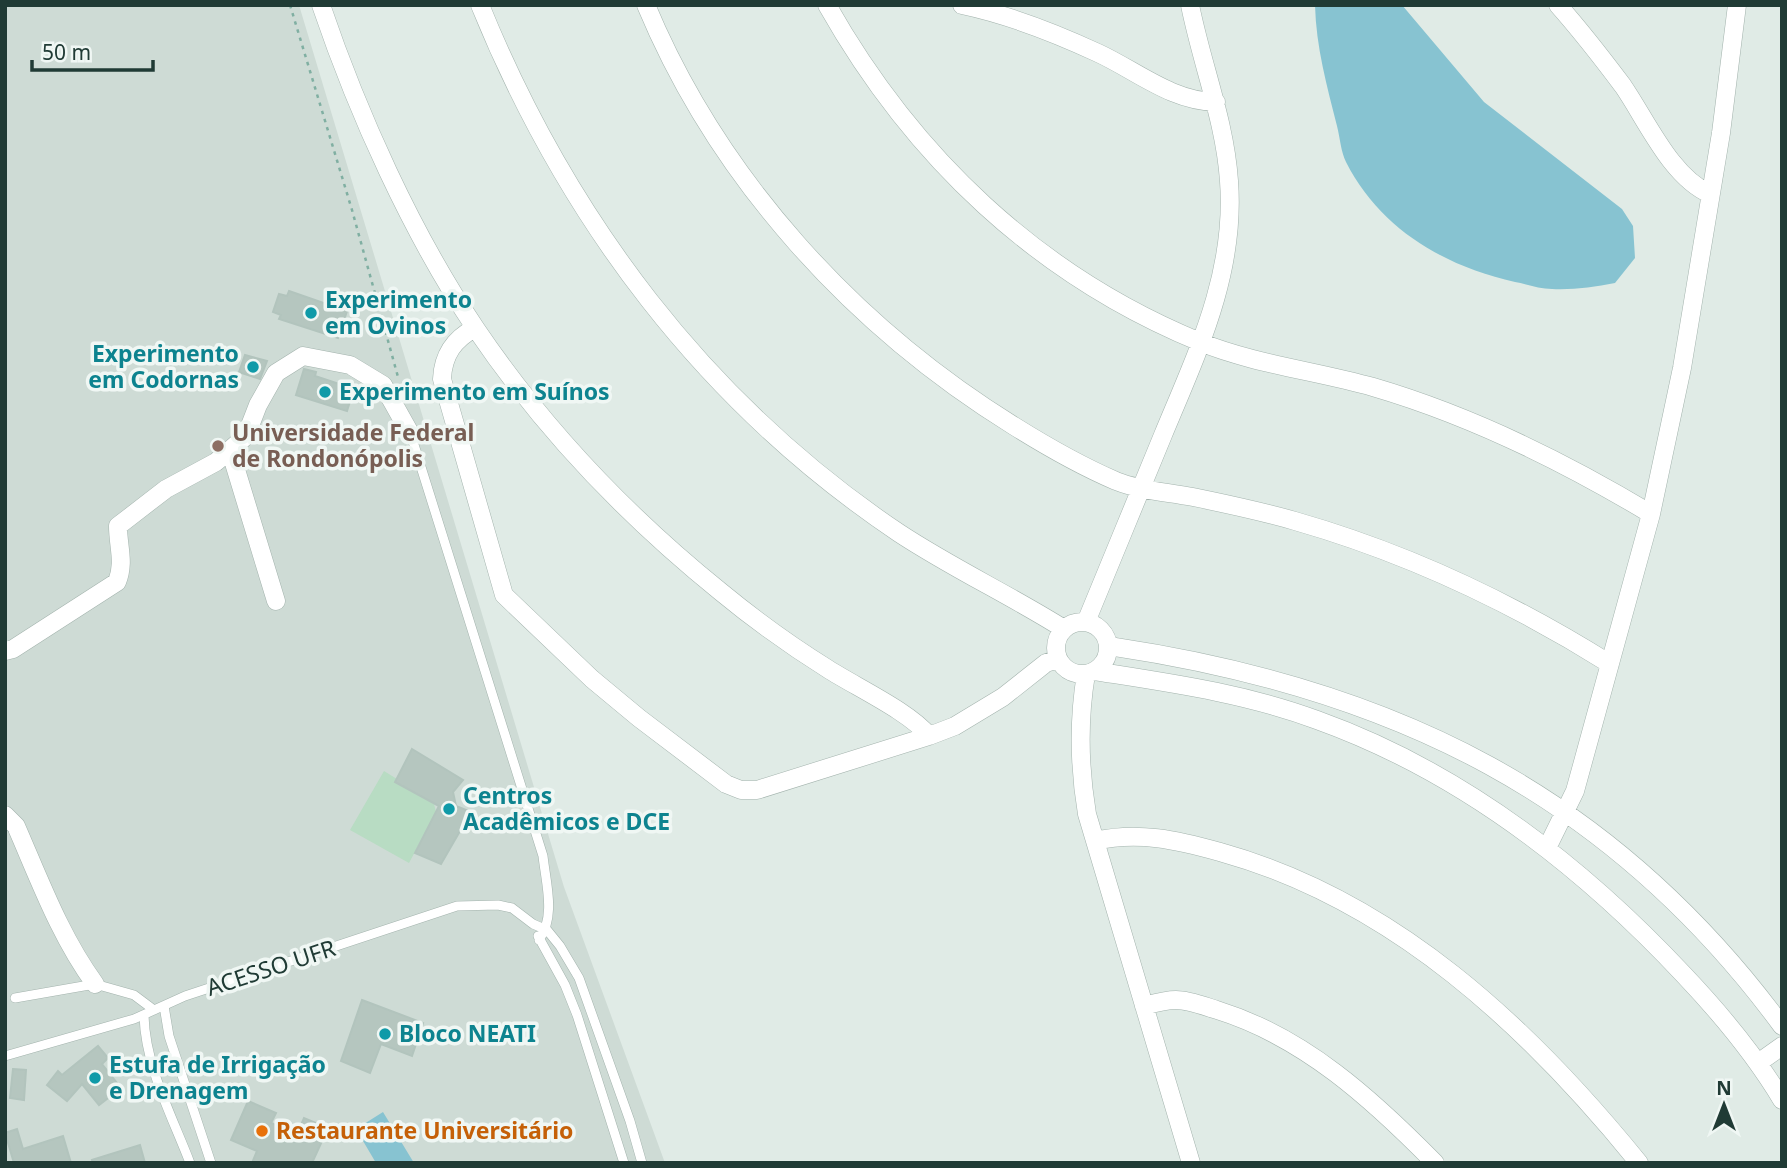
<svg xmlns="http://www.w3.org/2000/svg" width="1787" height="1168" font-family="'Noto Sans',sans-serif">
<rect width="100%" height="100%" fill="#e0ebe6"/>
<path fill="#cedbd5" d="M5,5H299L564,887L665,1163H5Z"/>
<path fill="#b8dcc3" d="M384,771L397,779L396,782L434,804L436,812L409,863L350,830Z"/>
<path fill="#87c3d1" d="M1315,5H1402L1484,102L1622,209L1633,226L1635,258L1615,283C1594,287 1573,290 1552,289C1540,289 1527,284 1515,282C1444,266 1380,229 1346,162C1341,152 1340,138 1337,126C1327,86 1316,47 1315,5Z
M383,1112L414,1163H376L356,1129Z"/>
<path fill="#b5c6bf" stroke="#b2c4bd" stroke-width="2" d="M289,291L347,311L338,338L279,319L281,315L273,312L279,294L287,296Z
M245,355L267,361L260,379L239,372Z
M304,369L316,372L315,376L354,389L347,411L296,395Z
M412,749L463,780L453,792L456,806L471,812L441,864L415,853L439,806L395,782Z
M362,1000L423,1023L412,1056L381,1044L370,1073L341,1061Z
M98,1046L108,1058L102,1064L121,1088L99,1105L82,1084L67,1101L47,1085L58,1071L62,1075Z
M13,1069L26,1070L24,1100L10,1098Z
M248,1101L276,1113L271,1123L297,1134L304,1118L328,1128L312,1163H252L257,1151L231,1140Z
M17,1129L23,1149L63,1136L71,1163H14L5,1133Z
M140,1145L145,1163H93L92,1160Z"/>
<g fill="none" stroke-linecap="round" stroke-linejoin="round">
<g stroke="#a3b3ad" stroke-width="10">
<path id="service" d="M411,435L543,856C546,884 556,916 539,940
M538,936L565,985L577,1015L624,1163
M15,998L95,984L134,995L154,1010
M164,1006L169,1036L211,1163
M144,1015C145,1066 172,1116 190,1163
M5,1056L134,1019L185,996L457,906L498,905L512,908L533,924L547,930L560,946L579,978L630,1121L642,1163"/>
</g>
<g stroke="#a3b3ad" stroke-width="19">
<path id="minor" d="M321,5C358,114 412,234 476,329C543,428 628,517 721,592C755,620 791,646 828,669C856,687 910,712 929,736
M480,5C567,219 705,403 899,533C952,568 1010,595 1064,629
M646,5C719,180 854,327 1014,426C1046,446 1081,466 1116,481C1141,491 1168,492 1193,497C1227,504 1261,511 1295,521C1407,553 1511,602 1610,664
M827,5C913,157 1037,275 1200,342C1254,364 1316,371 1373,387C1472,416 1563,461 1651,514
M962,5C1009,15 1055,33 1098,53C1137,71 1171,101 1216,102
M1558,5C1581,31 1602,58 1623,86C1647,121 1671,177 1710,194
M475,328C454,339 443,355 442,379L504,595L592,679L639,718L726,784L741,790H757L929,736L955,726L1003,697L1046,663L1058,659
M230,450L276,601
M1056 648a26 26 0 1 1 52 0a26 26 0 1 1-52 0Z
M1086,622C1112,560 1137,497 1163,435C1197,353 1236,273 1229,181C1225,121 1202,65 1190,5
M1108,644L1115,647C1394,689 1612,795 1782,1026
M5,651L13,649L117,582C125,562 118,547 118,526L166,489L216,462L246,436L258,405L276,373L303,356L350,365L383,385L411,435
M1094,671C1170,683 1244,693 1317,720C1459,771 1581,865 1684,975C1720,1013 1755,1055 1782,1100
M1086,674C1078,722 1079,766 1087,814L1191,1163
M5,815L16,826C40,881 60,936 95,984
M1095,841C1138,831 1177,840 1220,852C1393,900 1528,1026 1639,1163
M1547,848L1575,791L1651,514L1682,368L1721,133L1737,5
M1144,1006C1155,1003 1165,1000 1176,1000C1189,1000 1204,1006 1217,1010C1304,1037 1372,1099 1435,1163
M1758,1063L1782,1046"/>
</g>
<path stroke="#80afa2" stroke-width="2.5" stroke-dasharray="3.5 5" stroke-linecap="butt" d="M290,5L352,210L398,377"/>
<use href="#service" stroke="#fff" stroke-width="9"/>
<use href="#minor" stroke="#fff" stroke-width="18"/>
</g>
<g fill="#0f9aa8" stroke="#f0f7f4" stroke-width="2.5">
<circle cx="311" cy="313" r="7"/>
<circle cx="253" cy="367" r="7"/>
<circle cx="325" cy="392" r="7"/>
<circle cx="449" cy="809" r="7"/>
<circle cx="385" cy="1034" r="7"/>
<circle cx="95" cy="1078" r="7"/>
</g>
<circle fill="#8d6e63" stroke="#f0f7f4" stroke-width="2.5" cx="218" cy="446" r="7"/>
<circle fill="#e8710a" stroke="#f0f7f4" stroke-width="2.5" cx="262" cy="1131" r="7"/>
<g text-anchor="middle" stroke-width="7" stroke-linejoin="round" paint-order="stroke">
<g font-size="23" font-weight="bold" fill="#0d838f" stroke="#f0f7f4" text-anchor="start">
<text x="325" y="308">Experimento<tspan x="325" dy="26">em Ovinos</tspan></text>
<text x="239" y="362" text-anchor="end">Experimento<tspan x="239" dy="26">em Codornas</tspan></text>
<text x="339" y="400">Experimento em Suínos</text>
<text x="463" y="804">Centros<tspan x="463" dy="26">Acadêmicos e DCE</tspan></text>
<text x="399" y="1042">Bloco NEATI</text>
<text x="109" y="1073">Estufa de Irrigação<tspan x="109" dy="26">e Drenagem</tspan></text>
</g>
<g font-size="23" font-weight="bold" fill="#785e54" stroke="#f0f7f4" text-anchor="start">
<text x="232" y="441">Universidade Federal<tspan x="232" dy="26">de Rondonópolis</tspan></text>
</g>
<g font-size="23" fill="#203b35" stroke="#f0f7f4">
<text transform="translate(271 968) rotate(-18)" y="8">ACESSO UFR</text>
</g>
<g font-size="23" font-weight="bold" fill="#c56008" stroke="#f0f7f4" text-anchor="start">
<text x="276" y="1139">Restaurante Universitário</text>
</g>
</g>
<rect width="1787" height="1168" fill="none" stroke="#203b35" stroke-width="14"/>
<g transform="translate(1724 1105)" stroke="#f0f7f4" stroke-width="5" paint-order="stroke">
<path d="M0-5L12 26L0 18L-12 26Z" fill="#203b35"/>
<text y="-10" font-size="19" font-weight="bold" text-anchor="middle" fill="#203b35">N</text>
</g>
<path d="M32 60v10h121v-10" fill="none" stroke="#203b35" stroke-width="3.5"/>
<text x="42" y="60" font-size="21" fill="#203b35" stroke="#f0f7f4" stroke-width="5" paint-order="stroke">50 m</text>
</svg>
